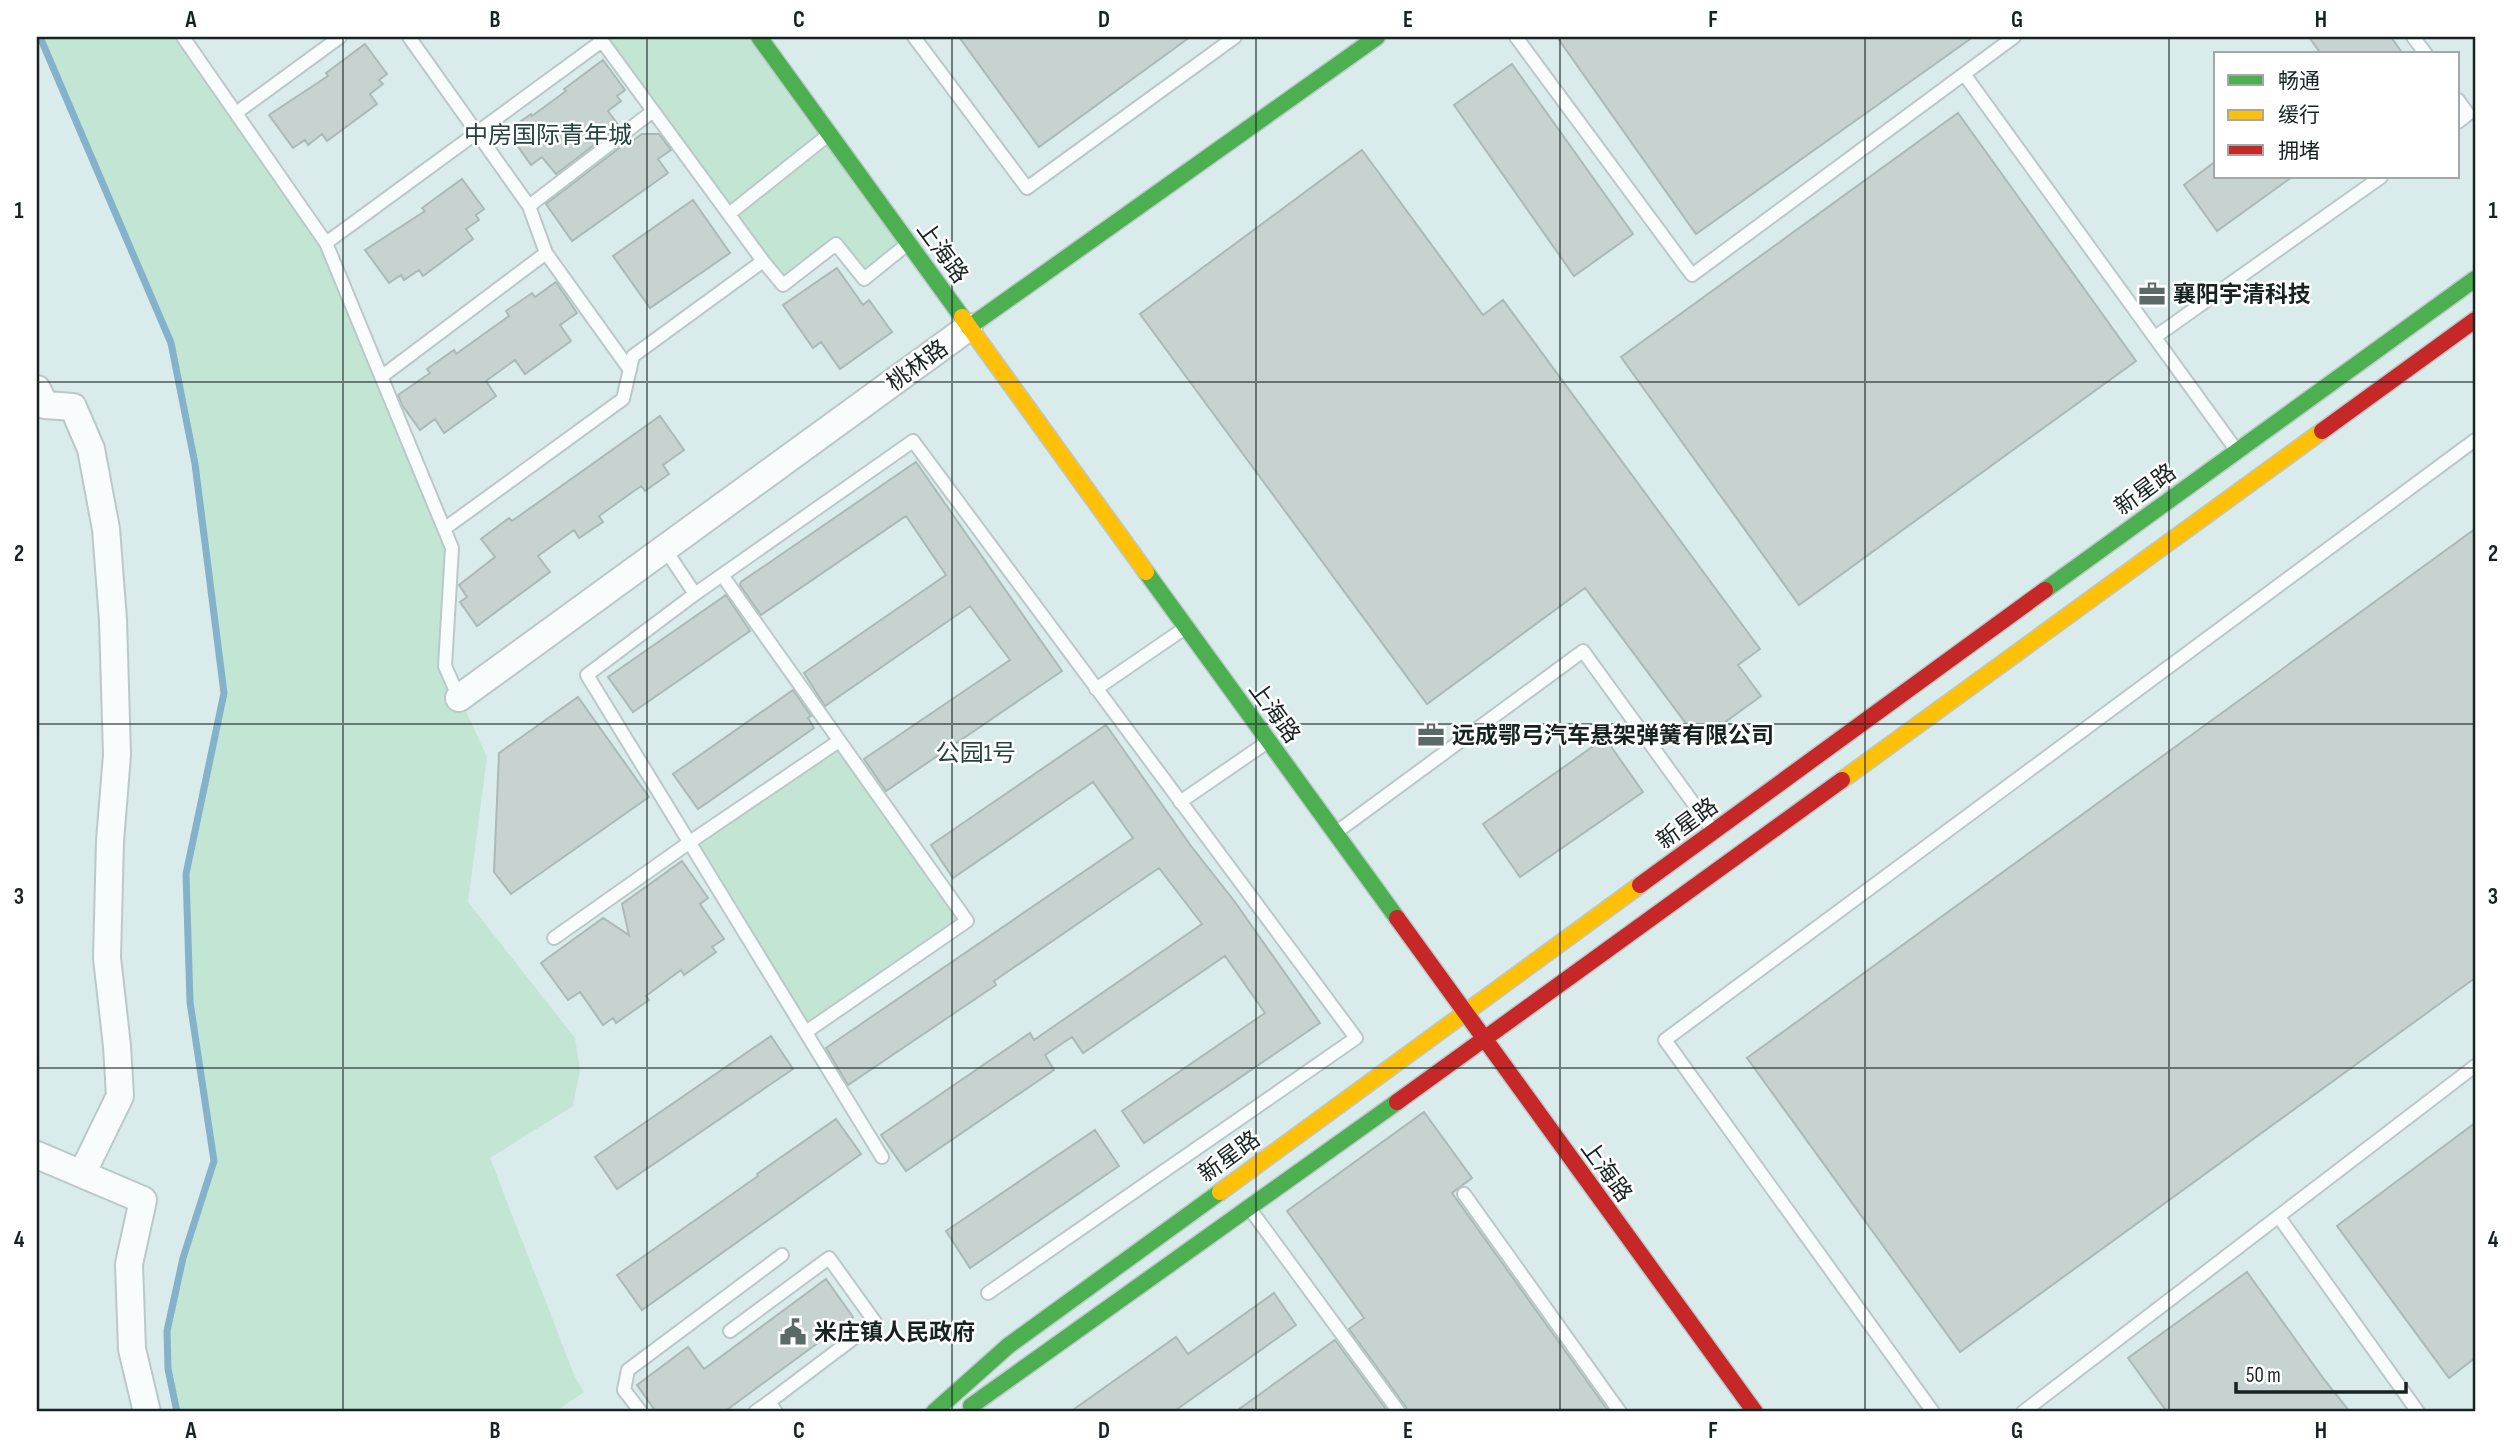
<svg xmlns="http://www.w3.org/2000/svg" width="2512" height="1449" font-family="'Sofia Sans Condensed','Noto Sans SC',sans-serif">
<rect width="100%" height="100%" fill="#daebeb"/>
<path fill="#c3e5d4" d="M40,37H183L326,243L452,548L445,666L487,757L468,902L575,1038L580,1070L573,1106L490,1158L575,1377L584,1392L555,1412H177L168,1369L167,1331L183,1258L214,1161L190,1002L186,874L224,693L195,464L171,343Z
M599,37H760L908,243L864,279L836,244L783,285Z
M839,741L967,921L806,1032L690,842Z"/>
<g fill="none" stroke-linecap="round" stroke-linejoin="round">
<path stroke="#85b2cb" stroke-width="7" d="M40,37L171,343L195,464L224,693L186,874L190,1002L214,1161L183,1258L167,1331L168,1369L177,1412"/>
</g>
<path fill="#c6d3d1" stroke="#abb9b7" stroke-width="2" d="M959,37H1190L1039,147Z
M1557,37H1973L1696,234Z
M2309,37H2391L2403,54H2321Z
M365,44L387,74L379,80L383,84L370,94L377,104L327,141L322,134L308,145L305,140L293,148L269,115L328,76L326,73Z
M603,60L625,90L617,96L621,101L608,111L619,126L556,174L542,157L531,165L507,131L531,114L532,116L566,91L564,89Z
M1512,64L1633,234L1574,276L1454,105Z
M1958,113L2136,361L1799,605L1621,357Z
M642,134H659L671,150L658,159L668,173L572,241L546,204L630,140L631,142Z
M1362,150L1483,315L1503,300L1760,649L1738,665L1761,696L1699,741L1585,588L1427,704L1140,314Z
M2216,161V177H2292L2217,231L2184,185Z
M462,179L484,209L476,215L479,220L466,229L473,239L423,276L419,270L404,280L401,275L389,283L365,250L425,211L422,208Z
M693,200L730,253L650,308L613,256Z
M837,268L863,305L869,300L892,332L840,369L821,342L813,348L783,305Z
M556,282L577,313L560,325L571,341L525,374L515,360L486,381L496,396L444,433L435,419L420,430L402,405L398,395L430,373L427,369L454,350L456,354L509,316L506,311L532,293L535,297Z
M660,416L684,450L663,465L669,474L645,491L641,486L599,516L603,522L579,538L574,530L538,556L550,572L477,626L460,602L467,597L459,585L495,557L481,539L509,518L512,521Z
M916,462L1062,671L886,791L864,759L1010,660L970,606L825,706L804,673L946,575L906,516L761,615L740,585L741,582Z
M2475,529V978L1960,1352L1747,1058Z
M726,595L750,631L633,712L608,677Z
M793,690L811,716L808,718L814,728L698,809L673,774Z
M578,697L649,797L511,894L494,872L499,753Z
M1106,725L1191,846L1235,902L1320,1023L1144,1143L1122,1111L1265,1013L1225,956L1083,1053L1072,1037L1045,1055L1054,1070L906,1171L881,1135L1030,1033L1034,1040L1202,924L1159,868L994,981L996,985L848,1085L826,1048L1133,838L1093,782L953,878L931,845Z
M1605,738L1643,792L1520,877L1483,824Z
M682,861L708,898L700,904L724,939L712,947L716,952L684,975L681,970L646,996L649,1000L616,1023L613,1018L603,1025L580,992L568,1000L541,963L603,918L629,935L622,904Z
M771,1036L793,1069L617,1189L595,1157Z
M1424,1112L1472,1178L1452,1193L1609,1412H1408L1406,1407L1349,1329L1364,1318L1287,1211Z
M836,1119L861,1154L642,1310L617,1275L758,1176L757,1174Z
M2475,1123V1358L2449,1378L2337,1226Z
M1095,1130L1119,1166L970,1268L946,1231Z
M2247,1272L2323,1378L2350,1412H2167L2128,1358Z
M826,1279L853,1317L724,1412H656L637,1385L688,1347L704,1369Z
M1274,1293L1296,1325L1173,1412H1070L1176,1337L1188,1354Z
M1335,1340L1388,1412H1235Z"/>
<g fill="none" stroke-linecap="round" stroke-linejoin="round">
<g stroke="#bbc8c9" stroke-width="16">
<path id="lane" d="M183,37L326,243L452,548L445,666L459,698
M409,37L529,206
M914,37L1027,188L1235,37
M1516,37L1692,275L2014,37
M2413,37L2426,54
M1964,74L2234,447
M2458,100L2468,114L2458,122
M236,113L340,37
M729,214L827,136
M326,243L602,41
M546,253L630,370
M763,261L783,285L836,244L864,279L905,246
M2155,337L2381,177
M381,377L546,253L529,206L653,111
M444,529L623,399L633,356L763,261L599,37
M665,549L695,594L913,441L1356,1038L988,1293
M722,575L967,921L806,1032
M695,594L587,675L882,1157
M1096,689L1185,628
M1180,802L1266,743
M1338,831L1583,651L1712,829
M554,938L690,842L839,741
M1464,1194L1620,1412
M1250,1209L1399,1412
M2279,1217L2418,1412
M730,1331L829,1258L875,1322L769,1402L776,1412
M641,1412L624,1390L628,1370L782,1255
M755,1412L769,1402
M1933,1412L1665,1040L2475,440
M2023,1412L2475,1066"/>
</g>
<g stroke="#bbc8c9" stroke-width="30">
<path id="street" d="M37,389L45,405L73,407L91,449L106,529L113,620L117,755L110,841L107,958L117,1046L120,1096L82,1174
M459,698L969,327
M37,1155L143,1200L129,1264L132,1349L147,1412"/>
</g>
<g stroke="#bbc8c9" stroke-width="19">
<path id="fast" d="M759,37L962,317
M969,327L1377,37
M1146,572L1397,918
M2045,590L2475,279
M971,1406L1397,1102
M934,1412L1008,1346L1220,1192"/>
</g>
<g stroke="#bbc8c9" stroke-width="19">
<path id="slow" d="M962,317L1146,572
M1842,780L2322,431
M1220,1192L1640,885"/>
</g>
<g stroke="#bbc8c9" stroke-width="19">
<path id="jam" d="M2322,431L2475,320
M1640,885L2045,590
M1397,918L1755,1412
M1397,1102L1842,780"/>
</g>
<use href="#lane" stroke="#f9fcfc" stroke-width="12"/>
<use href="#street" stroke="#f9fcfc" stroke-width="26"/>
<use href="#fast" stroke="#4caf50" stroke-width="16"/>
<use href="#slow" stroke="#ffc107" stroke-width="16"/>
<use href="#jam" stroke="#c62828" stroke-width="16"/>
</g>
<path fill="none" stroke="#172323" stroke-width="2" stroke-opacity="0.55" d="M343,37V1412M647,37V1412M952,37V1412M1256,37V1412M1560,37V1412M1865,37V1412M2169,37V1412M37,382H2475M37,724H2475M37,1068H2475"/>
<defs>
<g id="office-bare" transform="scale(2.1)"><path d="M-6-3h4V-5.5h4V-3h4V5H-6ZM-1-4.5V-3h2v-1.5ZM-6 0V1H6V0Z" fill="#5b6969" stroke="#fff" stroke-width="2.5" paint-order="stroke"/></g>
<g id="civic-bare" transform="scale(2.1)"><path d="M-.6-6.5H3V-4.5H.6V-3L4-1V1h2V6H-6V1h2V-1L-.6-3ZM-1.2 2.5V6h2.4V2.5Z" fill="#5b6969" stroke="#fff" stroke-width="2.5" paint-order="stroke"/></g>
</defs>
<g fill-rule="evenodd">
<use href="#office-bare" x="2152" y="294"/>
<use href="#office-bare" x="1431" y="735"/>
<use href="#civic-bare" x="793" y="1332"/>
</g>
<g text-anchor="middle" stroke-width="5" stroke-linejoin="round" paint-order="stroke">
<g font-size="23" fill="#172323" stroke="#fff">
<text transform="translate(943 252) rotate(54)" y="8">上海路</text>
<text transform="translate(917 365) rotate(-36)" y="8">桃林路</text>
<text transform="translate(2145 489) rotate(-36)" y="8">新星路</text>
<text transform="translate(1275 712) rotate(54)" y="8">上海路</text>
<text transform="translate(1687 823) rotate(-36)" y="8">新星路</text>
<text transform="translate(1229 1156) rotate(-36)" y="8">新星路</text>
<text transform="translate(1607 1171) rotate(54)" y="8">上海路</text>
</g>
<g font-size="23" font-weight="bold" fill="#172323" stroke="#fff" text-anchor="start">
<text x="2173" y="302">襄阳宇清科技</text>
<text x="1452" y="743">远成鄂弓汽车悬架弹簧有限公司</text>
<text x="814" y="1340">米庄镇人民政府</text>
</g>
<g font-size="24" fill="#264242" stroke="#fff">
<text x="548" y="143">中房国际青年城</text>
<text x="976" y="761">公园1号</text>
</g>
</g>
<rect width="2512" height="1449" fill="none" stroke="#ffffff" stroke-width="77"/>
<rect x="2214" y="52" width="245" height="126" fill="#ffffff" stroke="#a2a7a7" stroke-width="2"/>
<rect x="2228" y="75" width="35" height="10" fill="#4caf50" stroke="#a2a7a7" stroke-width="2"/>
<text x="2278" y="88" font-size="21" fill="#172323">畅通</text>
<rect x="2228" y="110" width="35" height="10" fill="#ffc107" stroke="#a2a7a7" stroke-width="2"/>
<text x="2278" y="122" font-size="21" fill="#172323">缓行</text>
<rect x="2228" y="145" width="35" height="10" fill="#c62828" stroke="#a2a7a7" stroke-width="2"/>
<text x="2278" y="158" font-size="21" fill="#172323">拥堵</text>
<path d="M2236 1382v10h170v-10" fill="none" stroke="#172323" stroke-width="3.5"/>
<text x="2246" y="1382" font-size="21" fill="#172323" stroke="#ffffff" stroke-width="5" paint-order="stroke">50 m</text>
<rect x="38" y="38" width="2436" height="1372" fill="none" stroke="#172323" stroke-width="2.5"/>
<g font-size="23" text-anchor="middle" font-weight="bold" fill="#172323">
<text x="191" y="27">A</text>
<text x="495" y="27">B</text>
<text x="799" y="27">C</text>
<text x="1104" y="27">D</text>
<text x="1408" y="27">E</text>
<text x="1713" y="27">F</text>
<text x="2017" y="27">G</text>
<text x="2321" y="27">H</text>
<text x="19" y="218">1</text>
<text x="2493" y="218">1</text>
<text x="19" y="561">2</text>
<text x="2493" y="561">2</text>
<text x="19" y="904">3</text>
<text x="2493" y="904">3</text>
<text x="19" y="1247">4</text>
<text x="2493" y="1247">4</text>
<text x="191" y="1438">A</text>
<text x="495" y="1438">B</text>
<text x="799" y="1438">C</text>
<text x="1104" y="1438">D</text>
<text x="1408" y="1438">E</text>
<text x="1713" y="1438">F</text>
<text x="2017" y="1438">G</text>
<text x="2321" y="1438">H</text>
</g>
</svg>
